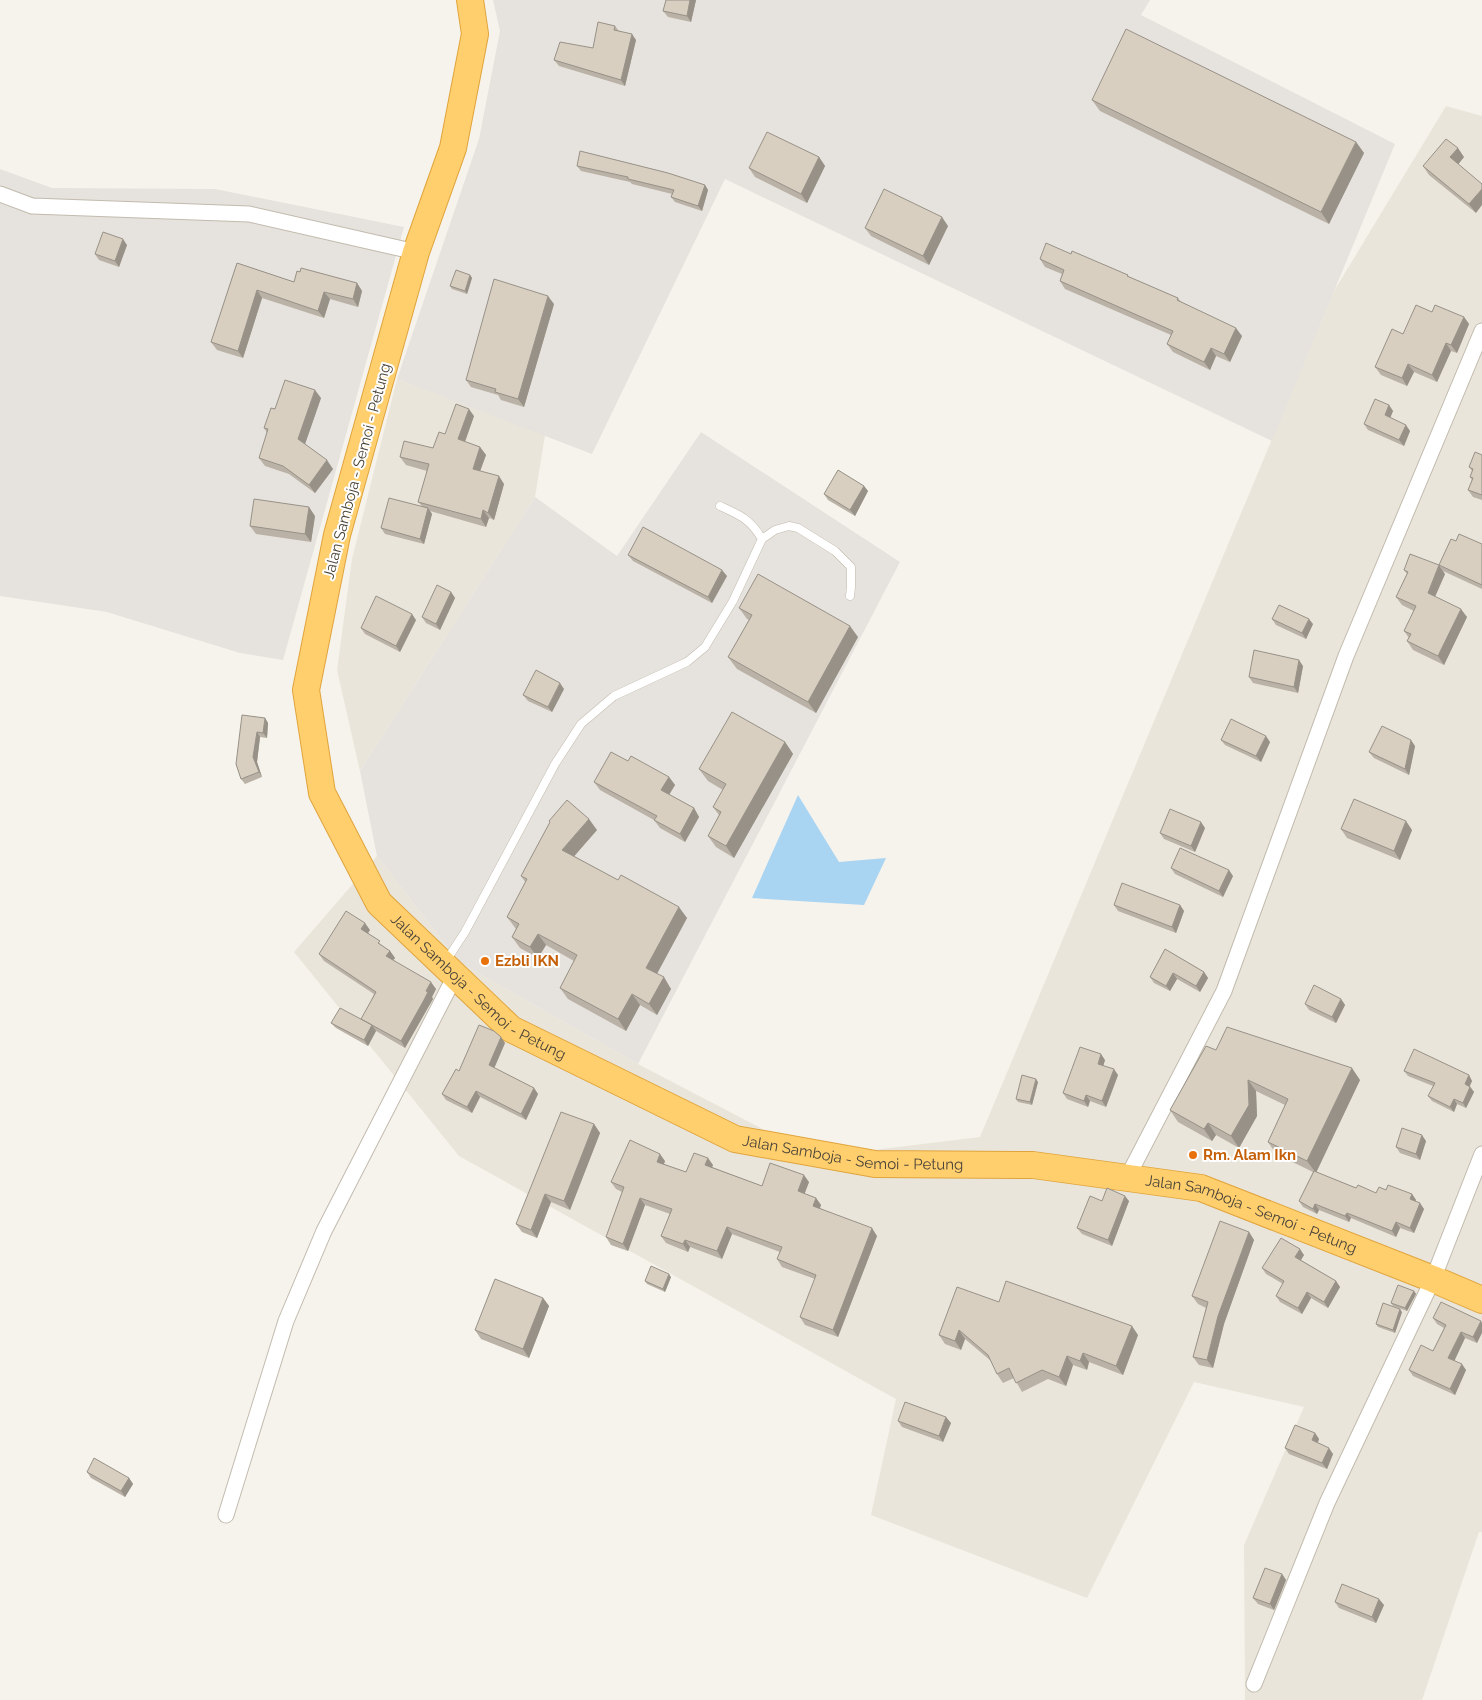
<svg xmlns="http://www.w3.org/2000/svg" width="1482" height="1700" font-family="Raleway,sans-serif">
<rect width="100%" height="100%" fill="#f6f3ec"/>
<path fill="#eae5da" d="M1446,106L1482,116V1532H1479L1422,1700H1245L1244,1545L1304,1407L1194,1382L1087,1598L871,1515L896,1399L459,1156L294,952L377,856L459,962L638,1064L816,1157L980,1137L1334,291Z
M397,379L545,435L535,497L360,771L337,670L352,559Z"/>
<path fill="#e6e2dd" d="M493,0H1150L1141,15L1395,144L1272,441L725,179L592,454L397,379L479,139L500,31Z
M0,169L52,188L215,189L404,227L283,660L240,653L107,612L0,596Z
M701,432L900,562L638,1064L459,962L377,856L360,771L535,497L617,556Z"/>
<path fill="#a9d4f2" d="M798,795L839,862L886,858L864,905L752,898Z"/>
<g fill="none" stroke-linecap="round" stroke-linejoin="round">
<g stroke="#c2bbae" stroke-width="9">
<path id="lane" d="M720,506C740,515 750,519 762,539
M446,961L465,932L555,764L581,724L614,696L687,662L705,647L733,601L762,539L775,530L789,526L798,528L835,551L851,567V587L850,596"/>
</g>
<g stroke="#c2bbae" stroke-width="17">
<path id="street" d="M0,194L32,206L249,214L416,252
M1127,1178L1224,991L1346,656L1482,331
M226,1515L286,1321L324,1231L455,976
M1254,1684L1327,1503L1433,1279L1482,1154"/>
</g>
<g stroke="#e0a43c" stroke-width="28">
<g id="highway">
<path id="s1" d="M470,0L475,34L453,148L416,252L337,535L306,690L322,793L379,903L511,1029L735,1139L875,1164L1033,1165L1201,1188L1433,1279L1482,1300"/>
</g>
</g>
<use href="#lane" stroke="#fff" stroke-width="8"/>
<use href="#street" stroke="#fff" stroke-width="15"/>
<use href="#highway" stroke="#ffcf6e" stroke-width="26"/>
</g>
<path fill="#bab2a6" d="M666,0H696L691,22L668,17L663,11Z
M615,26L619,31L636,40L625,86L559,66L554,60L593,48Z
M1092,100L1356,142L1364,153L1329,224L1100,111Z
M819,157L825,166L807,203L755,177L749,168Z
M1464,157L1458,164L1476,213L1429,175L1423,166Z
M577,166L705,185L708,190L702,211L675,202L671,197L672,194L632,184L630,182L581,171Z
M948,226L929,265L871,236L865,228Z
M127,245L119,267L99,260L95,254Z
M1071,254L1128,275L1129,277L1178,298L1181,302L1242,336L1230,362L1216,356L1210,370L1173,352L1167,344L1171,335L1065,289L1060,281L1062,274L1045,267L1040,259Z
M237,263L294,282L300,272L357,283L362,291L358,307L330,299L324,318L262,298L243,358L217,350L211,342Z
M470,275L472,278L467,294L452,289L450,286Z
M554,304L524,407L501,400L498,395L471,387L466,380Z
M1432,312L1464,317L1469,324L1457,353L1451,351L1437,382L1414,372L1407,386L1381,375L1375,367L1403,334Z
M321,398L305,444L333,469L315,493L289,474L265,466L259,458L267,433L264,428L275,409Z
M1389,405L1393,411L1390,417L1410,431L1404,446L1368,430L1364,424Z
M474,416L465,442L480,447L486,455L480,471L504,484L494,520L489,518L486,527L430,511L432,514L424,544L385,534L381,528L422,506L418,502L427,471L406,465L400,457L433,448L445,434Z
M1482,455V500L1473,497L1468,490L1472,480L1470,477L1472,471L1469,467Z
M864,486L868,491L855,516L828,500L824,494Z
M315,516L311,542L256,534L250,526Z
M1456,541L1482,544V589L1443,571L1439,565Z
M628,555L727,576L712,603L633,561Z
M1404,570L1445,574L1435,597L1467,617L1444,665L1413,650L1407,641L1409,638L1404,631L1414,611L1402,605L1396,597L1407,574Z
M451,592L455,598L440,630L426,623L422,617Z
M739,608L858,637L816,713L737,669L728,657L749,620L747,619Z
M1272,619L1313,624L1306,639L1276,625Z
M416,620L400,652L365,634L361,628Z
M1303,666L1298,693L1253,683L1249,677Z
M564,689L552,712L528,701L523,695Z
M265,718L268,723L267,738L260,737L257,762L262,777L245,784L241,779L236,764Z
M1221,740L1270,742L1261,762L1225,745Z
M785,742L793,754L734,858L716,847L708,836L719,815L713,807L723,790L708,781L699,769Z
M1415,746L1409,775L1374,758L1369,752Z
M628,761L669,777L675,785L669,795L694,808L699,817L685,842L660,828L654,820L600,790L594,782Z
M1205,828L1195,852L1164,839L1160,833Z
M1341,829L1412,830L1400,860L1347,838Z
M597,830L574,856L687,918L657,974L671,989L657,1015L640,1005L626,1031L568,999L560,988L574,961L546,945L538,958L520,948L512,937L516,929L507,917L526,883L521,876Z
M1171,868L1233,876L1223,897L1175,874Z
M1114,905H1180L1184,911L1176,933L1118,911Z
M370,930L368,933L384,947L390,951L395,958L393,960L436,989L432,997L433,999L428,1007L405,1048L376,1031L368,1046L336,1028L331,1023L362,1020L374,994L324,961L319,954Z
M1165,949L1204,972L1208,978L1200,992L1177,979L1170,991L1154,983L1150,977Z
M1341,999L1345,1005L1336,1023L1309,1010L1305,1004Z
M505,1043L494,1068L534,1088L538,1094L526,1120L480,1097L472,1113L446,1100L442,1094L459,1071Z
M1216,1050L1360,1080L1316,1172L1356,1188L1376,1193L1386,1190L1412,1194L1416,1200L1415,1201L1424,1209L1414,1233L1400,1228L1396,1237L1351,1218L1349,1222L1319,1210L1317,1214L1303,1207L1299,1201L1313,1172L1276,1154L1268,1142L1285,1105L1256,1091L1257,1116L1239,1148L1216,1135L1212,1141L1178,1122L1170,1110Z
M1105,1060L1103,1066L1118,1075L1106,1107L1090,1101L1088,1107L1067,1099L1063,1093Z
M1404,1071L1469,1075L1472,1081L1470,1086L1474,1092L1466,1108L1457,1104L1454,1112L1432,1101L1428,1096L1433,1086L1408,1076Z
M1038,1082L1032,1105L1018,1102L1016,1099Z
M594,1124L600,1133L570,1210L551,1202L537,1238L522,1232L516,1224Z
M1426,1141L1420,1160L1400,1153L1396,1147Z
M665,1161L664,1164L686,1172L713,1165L712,1167L762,1186L809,1182L804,1194L816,1198L821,1205L820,1208L877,1236L838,1337L805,1325L800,1317L815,1279L782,1267L777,1259L780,1252L732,1234L722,1259L690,1247L688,1252L666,1243L661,1236L670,1214L645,1205L628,1251L611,1245L606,1237L622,1192L616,1189L611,1182Z
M1102,1201H1129L1112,1246L1082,1234L1077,1228Z
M1249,1232L1254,1240L1224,1324L1213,1368L1199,1365L1193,1357L1206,1308L1198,1304L1192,1296Z
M1304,1255L1301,1260L1336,1281L1340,1287L1328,1308L1311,1298L1302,1314L1280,1302L1276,1296L1283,1284L1266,1274L1262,1268Z
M671,1277L665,1292L647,1284L645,1281Z
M1414,1291L1416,1294L1407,1311L1393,1306L1391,1303Z
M543,1298L549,1306L529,1358L481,1339L475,1330Z
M999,1302L1138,1335L1123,1375L1089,1362L1087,1370L1073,1365L1066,1386L1048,1379L1022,1392L1014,1378L1003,1383L997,1374L991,1361L965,1339L961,1350L945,1344L939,1335Z
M1402,1312L1395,1333L1378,1327L1376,1324Z
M1433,1318L1481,1321L1477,1343L1465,1338L1454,1360L1466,1370L1455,1395L1413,1376L1409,1370L1433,1351L1444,1328L1437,1324Z
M898,1421L951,1423L943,1442L902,1427Z
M1315,1433L1319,1439L1318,1443L1333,1454L1327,1469L1289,1454L1285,1448Z
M87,1472L129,1478L133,1484L125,1497L91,1478Z
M1282,1574L1286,1580L1274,1610L1258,1604L1253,1598Z
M1335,1602L1384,1605L1376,1623L1339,1608Z"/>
<path fill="#979187" d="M690,0H696L691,22L687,16Z
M632,34L636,40L625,86L621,80Z
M1356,142L1364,153L1329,224L1321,212Z
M1458,148L1464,157L1457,166L1450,157Z
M819,157L825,166L807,203L801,194Z
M705,185L708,190L702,211L698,206Z
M1482,189V205L1476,213L1469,204Z
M942,217L948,226L929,265L923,256Z
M123,239L127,245L119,267L115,261Z
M470,275L472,278L467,294L465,291Z
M357,283L362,291L358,307L353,299Z
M257,290L262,298L243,358L238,351Z
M324,292L330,299L324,318L318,311Z
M548,296L554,304L524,407L518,399Z
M1464,317L1469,324L1457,353L1451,345Z
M1236,328L1242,336L1230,362L1224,354Z
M1446,343L1451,351L1437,382L1432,375Z
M1211,348L1216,356L1210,370L1204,362Z
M1408,364L1414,372L1407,386L1402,378Z
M315,390L321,398L304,447L298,439Z
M1389,405L1393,411L1389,421L1385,415Z
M469,409L474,416L463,447L458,439Z
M1406,425L1410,431L1404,446L1399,440Z
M480,447L486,455L478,477L473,469Z
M327,460L333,469L315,493L309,485Z
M499,476L504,484L494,520L488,513Z
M864,486L868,491L855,516L850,510Z
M309,507L315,516L311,542L305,534Z
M428,508L432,514L424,544L420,539Z
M483,510L489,518L486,527L481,519Z
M1439,565L1445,574L1433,601L1428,593Z
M722,570L727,576L712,603L708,597Z
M451,592L455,598L440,630L436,624Z
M1461,609L1467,617L1444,665L1438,656Z
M412,614L416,620L400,652L396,646Z
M1309,619L1313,624L1306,639L1302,633Z
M850,626L858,637L816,713L808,702Z
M1299,660L1303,666L1298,693L1294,687Z
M560,683L564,689L552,712L548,707Z
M265,718L268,723L267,738L263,733Z
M257,732L260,737L257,762L262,777L259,772L253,757Z
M1266,736L1270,742L1261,762L1256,756Z
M1411,740L1415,746L1409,775L1405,769Z
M785,742L793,754L734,858L726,846Z
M669,777L675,785L667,798L661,790Z
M694,808L699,817L685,842L680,834Z
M589,819L597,830L570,861L562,850Z
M1406,821L1412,830L1400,860L1394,851Z
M1201,822L1205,828L1195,852L1191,846Z
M1229,870L1233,876L1223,897L1219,891Z
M1180,905L1184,911L1176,933L1172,927Z
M679,907L687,918L654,979L646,968Z
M365,923L370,930L366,936L361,929Z
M538,934L546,945L538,958L530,947Z
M390,951L395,958L391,963L386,956Z
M1204,972L1208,978L1200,992L1196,986Z
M1173,973L1177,979L1170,991L1166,986Z
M664,977L671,989L657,1015L649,1004Z
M431,982L436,989L432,997L433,999L405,1048L401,1041Z
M632,994L640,1005L626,1031L618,1019Z
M1341,999L1345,1005L1336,1023L1332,1017Z
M372,1025L376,1031L368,1046L364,1040Z
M501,1037L505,1043L493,1071L489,1065Z
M1101,1054L1105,1060L1102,1070L1098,1064Z
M1352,1068L1360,1080L1316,1173L1307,1161Z
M1114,1069L1118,1075L1106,1107L1102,1101Z
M1469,1075L1472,1081L1468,1089L1465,1084Z
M1036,1079L1038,1082L1032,1105L1030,1102Z
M1248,1080L1256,1091L1257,1116L1239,1148L1231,1136Z
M1470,1087L1474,1092L1466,1108L1463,1103Z
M534,1088L538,1094L526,1120L521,1114Z
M476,1091L480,1097L472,1113L467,1107Z
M1086,1095L1090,1101L1088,1107L1084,1101Z
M1454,1099L1457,1104L1454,1112L1450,1107Z
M1208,1123L1216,1135L1212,1141L1204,1129Z
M594,1124L600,1133L570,1210L564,1201Z
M1422,1135L1426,1141L1420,1160L1416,1154Z
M660,1154L665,1161L662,1169L657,1162Z
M708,1158L713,1165L710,1172L705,1165Z
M804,1175L809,1182L803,1198L798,1191Z
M545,1194L551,1202L537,1238L531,1230Z
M1412,1194L1416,1200L1414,1205L1410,1199Z
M1125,1196L1129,1201L1112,1246L1108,1240Z
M640,1198L645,1205L628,1251L623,1244Z
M816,1198L821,1205L818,1213L813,1206Z
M1420,1203L1424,1209L1414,1233L1410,1228Z
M1315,1204L1319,1210L1317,1214L1313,1209Z
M1347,1213L1351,1218L1349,1222L1345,1216Z
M1396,1222L1400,1228L1396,1237L1392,1231Z
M727,1227L732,1234L722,1259L717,1251Z
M872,1228L877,1236L838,1337L833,1330Z
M1249,1232L1254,1240L1224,1324L1213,1368L1207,1360L1218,1316Z
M685,1240L690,1247L688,1252L683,1244Z
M1300,1249L1304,1255L1299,1263L1295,1257Z
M669,1274L671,1277L665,1292L663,1289Z
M1336,1281L1340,1287L1328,1308L1324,1302Z
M1414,1291L1416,1294L1407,1311L1405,1308Z
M1307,1292L1311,1298L1302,1314L1298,1308Z
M543,1298L549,1306L529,1358L523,1349Z
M1400,1309L1402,1312L1395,1333L1393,1330Z
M1481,1321L1482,1323V1333L1477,1343L1473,1337Z
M1132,1326L1138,1335L1123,1375L1116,1366Z
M959,1330L965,1339L961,1350L955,1341Z
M1461,1332L1465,1338L1453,1364L1448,1358Z
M1083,1353L1089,1362L1087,1370L1080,1361Z
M1067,1356L1073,1365L1066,1386L1059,1377Z
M1462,1364L1466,1370L1455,1395L1450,1389Z
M946,1417L951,1423L943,1442L939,1436Z
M1315,1433L1319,1439L1316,1446L1312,1440Z
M1329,1448L1333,1454L1327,1469L1322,1463Z
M129,1478L133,1484L125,1497L121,1491Z
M1282,1574L1286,1580L1274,1610L1270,1604Z
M1379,1599L1384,1605L1376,1623L1372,1617Z"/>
<path fill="#d8cfc1" stroke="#979187" d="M666,0H690L687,16L663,11Z
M598,22L615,26L614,30L632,34L621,80L554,60L560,42L593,48Z
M1126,29L1356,142L1321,212L1092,100Z
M767,132L819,157L801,194L749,168Z
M1446,139L1458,148L1450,157L1482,184V189L1469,204L1423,166Z
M580,151L668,173L705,185L698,206L671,197L674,190L628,179V177L577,166Z
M884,189L942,217L923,256L865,228Z
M103,232L123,239L115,261L95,254Z
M1046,243L1071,254L1072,251L1128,275L1127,276L1178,298L1177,300L1236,328L1224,354L1211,348L1204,362L1167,344L1173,331L1060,281L1064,270L1040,259Z
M237,263L294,282L297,271L300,272L301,268L357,283L353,299L324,292L318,311L257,290L238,351L211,342Z
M456,270L470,275L465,291L450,286Z
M494,279L548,296L518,399L495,392L496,389L466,380Z
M1416,305L1432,312L1435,305L1464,317L1451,345L1446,343L1432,375L1408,364L1402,378L1375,367L1392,329L1403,334Z
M285,380L315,390L298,439L327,460L309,485L283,466L259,458L268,429L264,428L271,408L275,409Z
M1375,399L1389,405L1385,415L1406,425L1399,440L1364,424Z
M456,404L469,409L458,439L480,447L473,469L499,476L488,513L483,510L481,519L418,502L429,464L400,457L404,441L433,448L439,432L445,434Z
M1475,452L1482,455V495L1468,490L1473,478L1470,477L1473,469L1469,467Z
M838,470L864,486L850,510L824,494Z
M389,498L428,508L420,539L381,528Z
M254,499L309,507L305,534L250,526Z
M643,527L722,570L708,597L628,555Z
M1459,534L1482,544V585L1439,565L1451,539L1456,541Z
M1410,554L1439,565L1428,593L1461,609L1438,656L1407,641L1411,634L1404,631L1416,606L1396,597L1408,572L1404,570Z
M758,574L850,626L808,702L728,657L752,615L739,608Z
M437,585L451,592L436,624L422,617Z
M376,596L412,614L396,646L361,628Z
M1279,605L1309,619L1302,633L1272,619Z
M1254,650L1299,660L1294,687L1249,677Z
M536,670L560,683L548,707L523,695Z
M732,712L785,742L726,846L708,836L721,812L713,807L726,784L699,769Z
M242,715L265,718L263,733L257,732L253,757L259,772L241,779L236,764Z
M1231,719L1266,736L1256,756L1221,740Z
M1382,726L1411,740L1405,769L1369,752Z
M611,752L628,761L631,756L669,777L661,790L694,808L680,834L654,820L657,816L594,782Z
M1354,799L1406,821L1394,851L1341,829Z
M567,800L589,819L562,850L618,880L621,875L679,907L646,968L664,977L649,1004L632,994L618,1019L560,988L577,955L538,934L530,947L512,937L519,924L507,917L527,879L521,876L550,822L549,821Z
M1170,809L1201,822L1191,846L1160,833Z
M1180,848L1229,870L1219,891L1171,868Z
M1122,883L1180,905L1172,927L1114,905Z
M346,911L365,923L361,929L380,941L378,943L390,951L386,956L431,982L426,991L428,992L424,1000L401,1041L361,1019L376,992L319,954Z
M1165,949L1204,972L1196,986L1173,973L1166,986L1150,977Z
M1314,985L1341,999L1332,1017L1305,1004Z
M340,1008L372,1025L364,1040L331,1023Z
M479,1025L494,1031L501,1037L489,1065L534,1088L521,1114L476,1091L467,1107L442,1094L456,1069L459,1071Z
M1227,1027L1352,1068L1307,1161L1268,1142L1288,1099L1248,1080L1249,1105L1231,1136L1208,1123L1204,1129L1170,1110L1206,1046L1216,1050Z
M1080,1047L1101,1054L1098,1064L1114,1069L1102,1101L1086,1095L1084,1101L1063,1093Z
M1414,1049L1469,1075L1465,1084L1470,1087L1463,1103L1454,1099L1450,1107L1428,1096L1435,1083L1404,1071Z
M1022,1075L1036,1079L1030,1102L1016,1099Z
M561,1112L594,1124L564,1201L545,1194L531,1230L516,1224Z
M1402,1128L1422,1135L1416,1154L1396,1147Z
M630,1140L660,1154L657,1162L686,1172L694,1153L708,1158L705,1165L762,1186L770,1163L804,1175L798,1191L816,1198L813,1206L872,1228L833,1330L800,1317L816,1275L777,1259L782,1247L727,1227L717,1251L685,1240L683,1244L661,1236L672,1209L640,1198L623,1244L606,1237L624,1187L611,1182Z
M1314,1171L1356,1188L1358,1185L1376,1193L1379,1187L1386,1190L1388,1185L1412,1194L1410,1199L1420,1203L1410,1228L1396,1222L1392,1231L1347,1213L1345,1216L1315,1204L1313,1209L1299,1201Z
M1107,1188L1125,1196L1108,1240L1077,1228L1090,1196L1102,1201Z
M1220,1221L1249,1232L1218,1316L1207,1360L1193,1357L1208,1302L1192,1296Z
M1281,1238L1300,1249L1295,1257L1336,1281L1324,1302L1307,1292L1298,1308L1276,1296L1284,1281L1262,1268Z
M651,1266L669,1274L663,1289L645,1281Z
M495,1279L543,1298L523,1349L475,1330Z
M1006,1281L1132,1326L1116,1366L1083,1353L1080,1361L1067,1356L1059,1377L1042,1370L1016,1383L1009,1368L997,1374L988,1355L959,1330L955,1341L939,1335L957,1287L999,1302Z
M1398,1285L1414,1291L1405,1308L1391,1303Z
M1441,1302L1481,1321L1473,1337L1461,1332L1448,1358L1462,1364L1450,1389L1409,1370L1421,1345L1433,1351L1446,1325L1433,1318Z
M1383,1303L1400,1309L1393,1330L1376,1324Z
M905,1402L946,1417L939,1436L898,1421Z
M1295,1425L1315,1433L1312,1440L1329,1448L1322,1463L1285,1448Z
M94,1458L129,1478L121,1491L87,1472Z
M1265,1568L1282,1574L1270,1604L1253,1598Z
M1342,1584L1379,1599L1372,1617L1335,1602Z"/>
<g fill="#e8710a" stroke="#fff" stroke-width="2">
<circle cx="485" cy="961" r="5"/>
<circle cx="1193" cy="1155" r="5"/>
</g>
<g text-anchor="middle" stroke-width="4" stroke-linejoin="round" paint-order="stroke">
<g font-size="15" fill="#4b4439" stroke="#fff">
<text transform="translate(357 471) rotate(-75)" y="5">Jalan Samboja - Semoi - Petung</text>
<text dy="5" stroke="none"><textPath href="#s1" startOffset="1072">Jalan Samboja - Semoi - Petung</textPath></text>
<text dy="5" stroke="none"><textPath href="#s1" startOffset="1492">Jalan Samboja - Semoi - Petung</textPath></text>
<text dy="5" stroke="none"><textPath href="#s1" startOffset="1898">Jalan Samboja - Semoi - Petung</textPath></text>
</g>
<g font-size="15" font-weight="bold" fill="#c56008" stroke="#fff" text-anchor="start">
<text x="495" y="966">Ezbli IKN</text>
<text x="1203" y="1160">Rm. Alam Ikn</text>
</g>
</g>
</svg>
